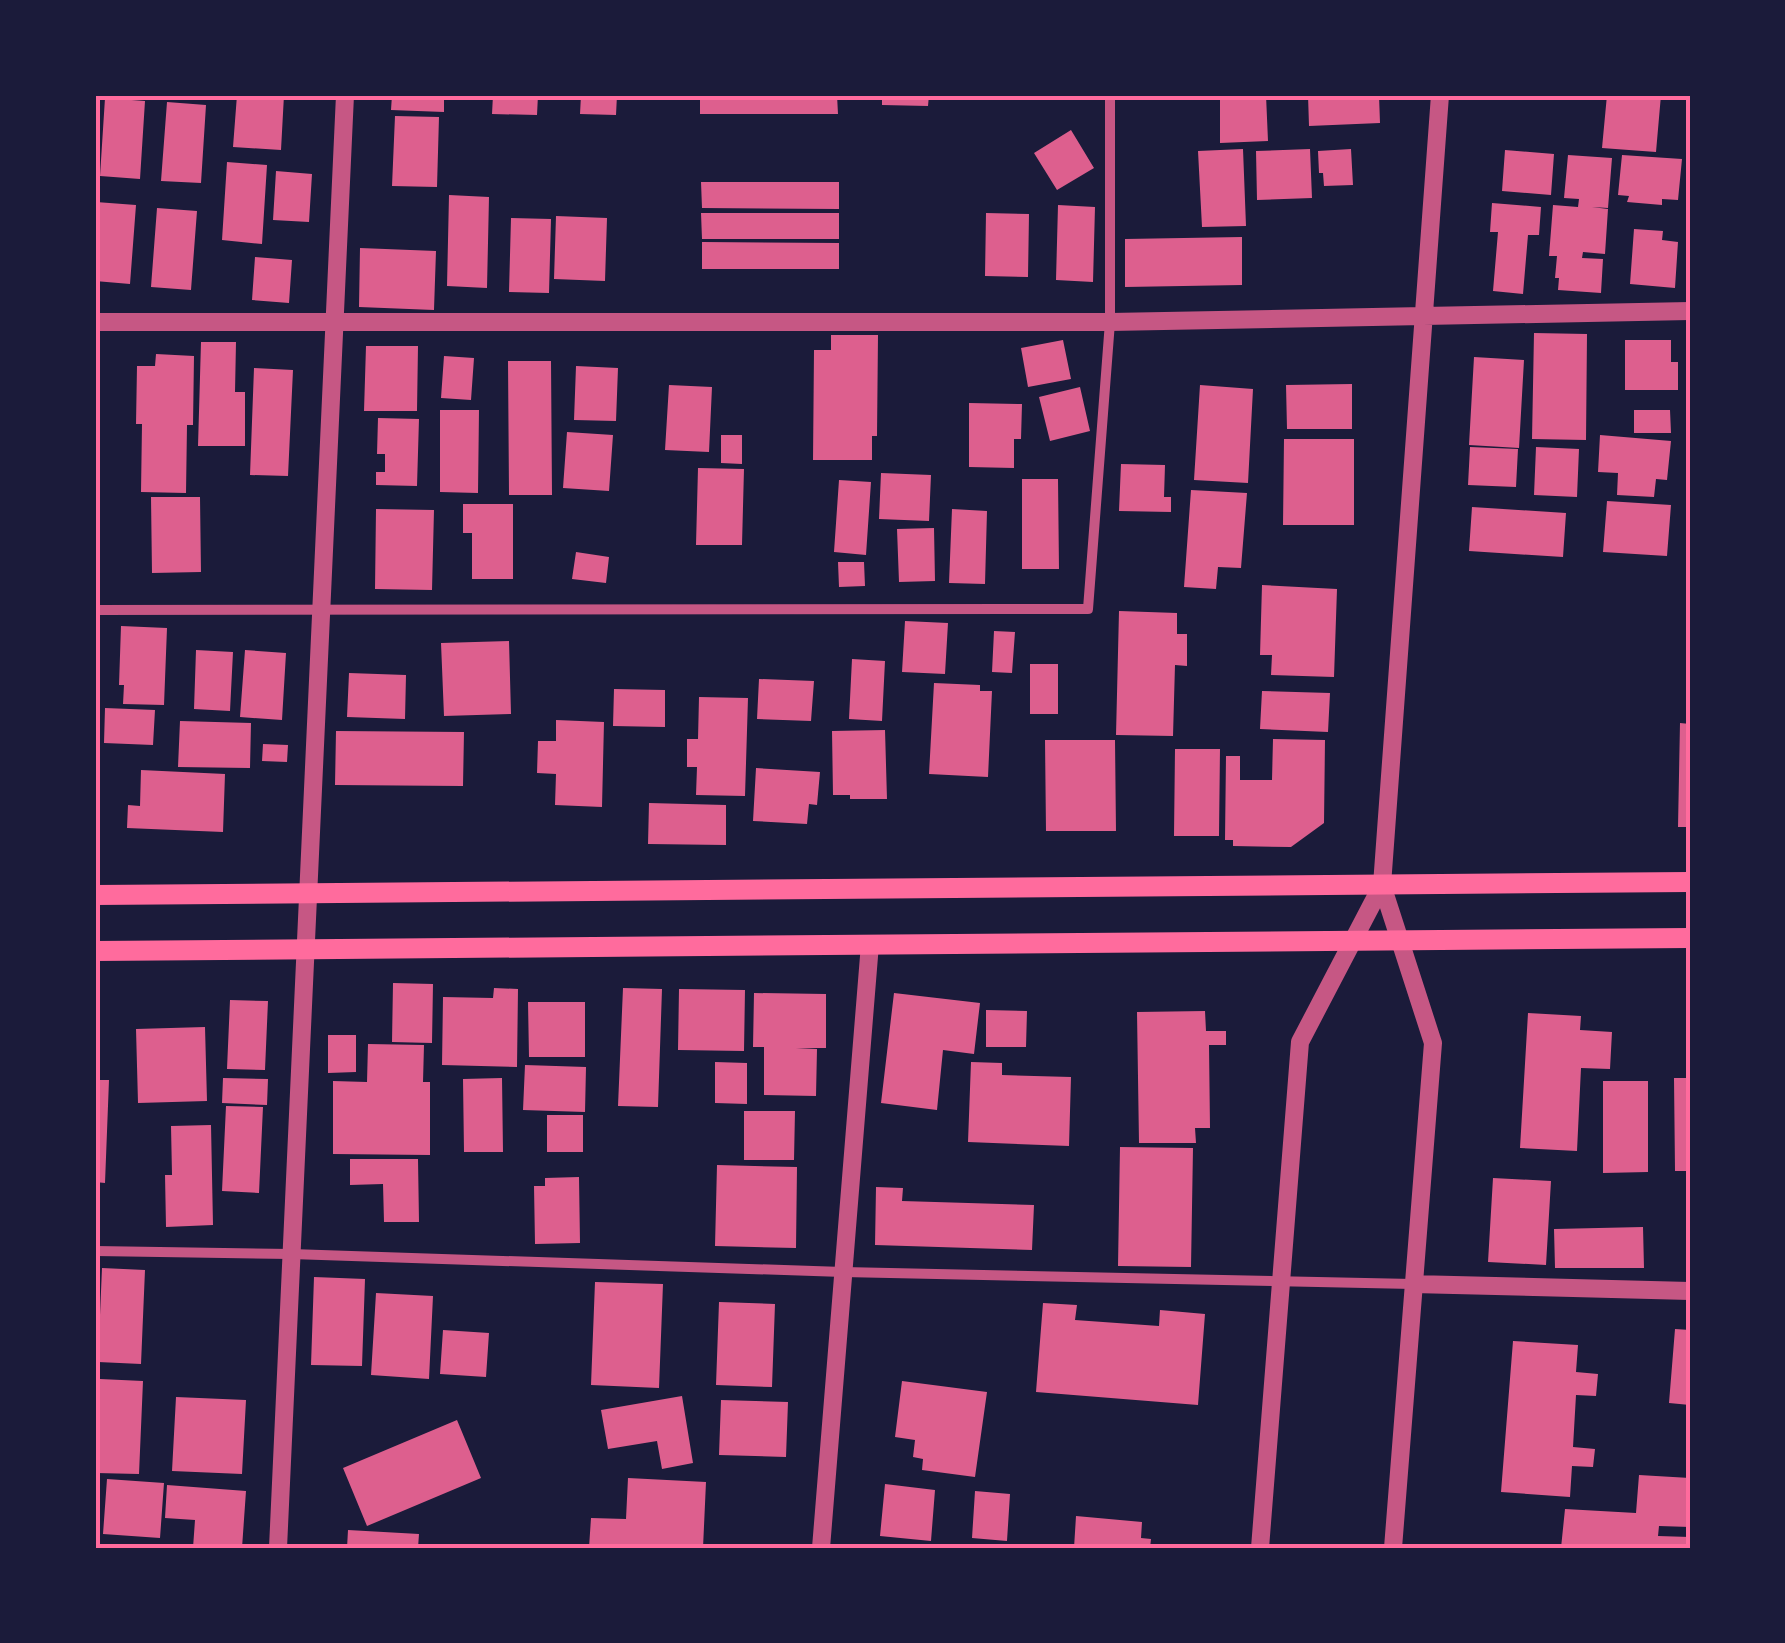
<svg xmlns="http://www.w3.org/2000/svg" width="1785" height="1643" font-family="Quicksand,sans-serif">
<rect width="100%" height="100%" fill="#1b1b3a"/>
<path fill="#dd5f8e" d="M237,95H284L281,150L233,147Z
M392,95H444V112L391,110Z
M493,95H538L537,115L492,114Z
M581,95H617L616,115L580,114Z
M700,95H837L838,114H700Z
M882,95H929L928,106L882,105Z
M1220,95H1266L1268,141L1220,143Z
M1308,95H1379L1380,123L1309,126Z
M1607,95H1661L1656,152L1602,148Z
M105,98L145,101L140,179L100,176Z
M167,102L206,105L201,183L161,181Z
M395,116L439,117L437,187L392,186Z
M1071,130L1094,168L1057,190L1034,153Z
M1243,149L1246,226L1202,227L1198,151Z
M1310,149L1312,198L1257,200L1256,151Z
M1351,149L1353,185L1324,186L1323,173H1319L1318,151Z
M1505,150L1554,154L1551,195L1502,191Z
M1568,155L1612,158L1608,208L1592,207L1608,209L1605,254L1583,252L1582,258L1603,259L1601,293L1558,290L1559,278H1555L1557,256H1549L1553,205L1578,207L1579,199L1564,198Z
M1622,155L1682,159L1678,200L1662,199V205L1627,202L1629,196L1618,195Z
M227,162L267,165L262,244L222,240Z
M276,171L312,174L309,222L273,220Z
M701,182H839V209L702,208Z
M449,195L489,197L487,288L447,286Z
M96,202L136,205L130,284L95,281Z
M1492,203L1541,207L1539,235H1528L1523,294L1493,291L1498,232H1490Z
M1058,205L1095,207L1093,282L1056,280Z
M157,208L197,211L191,290L151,287Z
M701,213H839V239H702Z
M986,213L1029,214L1028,277L985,276Z
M556,216L607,218L605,281L554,279Z
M511,218L551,219L549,293L509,292Z
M1634,229L1663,231L1662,240L1678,242L1675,288L1630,284Z
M1242,237V285L1125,287V239Z
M702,242L839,243V269H702Z
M360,248L436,251L434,310L359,307Z
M255,257L292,260L289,303L252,300Z
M1534,333L1587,334L1586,440L1532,439Z
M831,335H878L877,436H872V460H813L814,350H831Z
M1063,340L1071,379L1028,387L1021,348Z
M1625,340H1671V362H1678V390H1625Z
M201,342H236L235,392H245V446H198Z
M366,346H418L417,411H364Z
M156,354L194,356L193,425H187L186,493L141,492L142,424H136L137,366H155Z
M444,356L474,358L471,400L441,398Z
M1474,357L1524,360L1519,448L1469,445Z
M508,361H551L552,495H509Z
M576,366L618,368L616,421L574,420Z
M254,368L293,370L288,476L250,475Z
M1352,384V429H1287L1286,385Z
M669,385L712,387L709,452L665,450Z
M1200,385L1253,389L1248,483L1194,480Z
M1080,387L1090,431L1050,441L1039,397Z
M969,403L1022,404L1021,439H1014V468L969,467Z
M440,410H479L478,493L440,492Z
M1634,410H1670L1671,433H1634Z
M378,418L419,419L417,486L376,485V472H385V454H377Z
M567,432L613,435L609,491L563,488Z
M721,435H742V464L721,463Z
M1600,435L1671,441L1667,480L1656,479L1654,497L1617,495L1618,473L1598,472Z
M1284,439H1354V525H1283Z
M1470,447L1518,449L1516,487L1468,485Z
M1536,447L1579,449L1577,497L1534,495Z
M1121,464L1165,465L1164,497H1171V512L1119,511Z
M698,468L744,469L742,545H696Z
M881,473L931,475L929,521L879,519Z
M1022,479H1058L1059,569H1022Z
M839,480L871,482L866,555L834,552Z
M1191,490L1247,493L1241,568L1218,567L1216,589L1184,587Z
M151,497H200L201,572L152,573Z
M1607,501L1671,505L1667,556L1603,552Z
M463,504H513V579H472V533H463Z
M1472,507L1566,513L1563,557L1469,551Z
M376,509L434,510L432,590L375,589Z
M952,509L987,511L985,584L949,583Z
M934,528L935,581L899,582L897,529Z
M576,552L609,557L606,583L572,579Z
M838,562H864L865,586L839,587Z
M1262,585L1337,589L1334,677L1271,675L1272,655H1260Z
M1119,611L1177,613V634H1187V666L1175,665L1173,736L1116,735Z
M905,621L948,623L945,674L902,672Z
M121,626L167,628L164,705L123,704L124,685H119Z
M994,631L1015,632L1012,673L992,672Z
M509,641L511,714L444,716L441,643Z
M196,650L233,652L230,711L194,709Z
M245,650L286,653L282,720L240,717Z
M852,659L885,661L882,721L849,719Z
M1030,664H1058V714H1030Z
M349,673L406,675L405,719L347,717Z
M759,679L814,681L811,721L757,719Z
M934,683L980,685V691H992L988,777L929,774Z
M614,689L665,690V727L613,726Z
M1262,691L1330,693L1328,732L1260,729Z
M699,697L748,698L745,796L696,795L697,767H687V739H698Z
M105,708L155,710L153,745L104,743Z
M556,720L604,722L602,807L555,805L556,774L537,773L538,741H556Z
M180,721L251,723L250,768L178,767Z
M1680,723L1690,724V827H1678Z
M885,730L887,799H850V795H833L832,731Z
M336,731L464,732L463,786L335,785Z
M1273,739L1325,740L1324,823L1291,847L1233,846V840H1225L1226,756H1240V780H1272Z
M1045,740H1115L1116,831H1046Z
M263,744L288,745L287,762L262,761Z
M1175,749H1220L1219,836H1174Z
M756,768L820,772L817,805L809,804L807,824L753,821Z
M141,770L225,774L223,832L127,828L128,805L140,806Z
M649,803L726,805V845L648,844Z
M393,983L433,984L432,1043L392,1042Z
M494,988L518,989L517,1067L442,1065L443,997L493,998Z
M623,988L662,989L658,1107L618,1106Z
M679,989L745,990L744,1051L678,1050Z
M754,993L826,994V1048H796L817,1049L816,1096L764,1095V1047H753Z
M894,993L980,1003L974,1054L943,1050L937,1110L881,1103Z
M230,1000L268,1001L265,1070L227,1069Z
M528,1002H585V1057H529Z
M986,1010L1027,1011L1026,1047H986Z
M1205,1011L1206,1031H1226V1045H1209L1210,1128H1195L1196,1143H1139L1137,1012Z
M1528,1013L1581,1016L1580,1030L1612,1032L1610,1069L1581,1068L1577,1151L1520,1148Z
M205,1027L207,1101L138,1103L136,1029Z
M328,1035H356V1072L328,1073Z
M368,1044L424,1045L423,1082H430V1155L333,1154V1081L367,1082Z
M715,1062L747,1063V1104L715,1103Z
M971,1062L1002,1063V1075L1071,1077L1069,1146L968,1142Z
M525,1065L586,1067L585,1112L523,1110Z
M223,1078L268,1079L267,1105L222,1103Z
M502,1078L503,1152H464L463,1079Z
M1674,1078H1690V1171H1675Z
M95,1080H109L105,1183L95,1182Z
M1603,1081H1648V1172L1603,1173Z
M226,1106L263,1107L259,1193L222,1191Z
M744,1111H795L794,1160H744Z
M547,1115H583V1152H547Z
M211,1125L213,1225L166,1227L165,1175H172L171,1126Z
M1120,1147L1193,1148L1191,1267L1118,1266Z
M350,1159H418L419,1222H384L383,1184L350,1185Z
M717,1165L797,1167L796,1248L715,1246Z
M579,1177L580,1243L535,1244L534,1186H545V1178Z
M1493,1178L1551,1181L1546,1265L1488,1262Z
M876,1187L903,1188L902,1201L1034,1205L1032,1250L875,1245Z
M1643,1227L1644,1268H1555L1554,1229Z
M102,1268L145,1270L141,1364L98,1362Z
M314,1277L365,1279L362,1366L311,1365Z
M595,1282L663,1284L659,1388L591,1385Z
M376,1293L433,1296L429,1379L371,1375Z
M719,1302L775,1304L772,1387L716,1385Z
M1043,1303L1077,1305L1075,1320L1159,1326L1160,1310L1205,1314L1198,1405L1036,1392Z
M1675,1329L1690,1330V1405L1669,1403Z
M443,1330L489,1333L486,1377L440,1374Z
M1513,1341L1578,1345L1576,1372L1598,1374L1596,1396L1576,1395L1573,1447L1595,1449L1593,1467L1572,1466L1570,1497L1501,1492Z
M100,1379L143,1381L139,1474L96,1473Z
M902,1381L987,1392L975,1477L922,1470L923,1459L913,1457L915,1440L895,1437Z
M682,1396L693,1463L662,1469L657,1441L608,1449L601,1410Z
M176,1397L246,1400L242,1474L172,1471Z
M721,1400L788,1402L786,1457L719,1455Z
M457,1420L481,1478L367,1526L343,1468Z
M1639,1475L1690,1478V1527L1659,1526L1658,1536L1690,1537V1548H1561L1565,1509L1636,1513Z
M628,1478L706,1482L703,1548H589L591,1518L626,1519Z
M107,1479L164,1483L160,1538L103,1534Z
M885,1484L935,1490L931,1541L880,1536Z
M167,1485L246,1491L242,1548H193L195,1520L165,1518Z
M975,1491L1010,1494L1007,1541L972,1538Z
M1076,1516L1142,1522L1141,1538L1151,1539L1150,1548H1074Z
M348,1530L419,1534L418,1548H347Z"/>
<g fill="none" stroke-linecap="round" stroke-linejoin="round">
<path stroke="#c65784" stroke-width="10" d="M95,610L1088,609L1110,322V95
M95,1251L291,1254L843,1272L1413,1284"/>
<path stroke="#c65784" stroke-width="18" d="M95,322H1110L1690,311
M1413,1284L1690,1291
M278,1548L345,95
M821,1548L870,944
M1260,1548L1300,1042L1382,885
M1393,1548L1433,1043L1382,885L1440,95"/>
<path stroke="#ff6b9d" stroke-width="20" d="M95,895L1690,882
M95,951L1690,938"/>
</g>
<rect width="1785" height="1643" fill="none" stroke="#1b1b3a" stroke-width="195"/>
<rect x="98" y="98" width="1590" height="1448" fill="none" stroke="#ff6b9d" stroke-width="4"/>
</svg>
